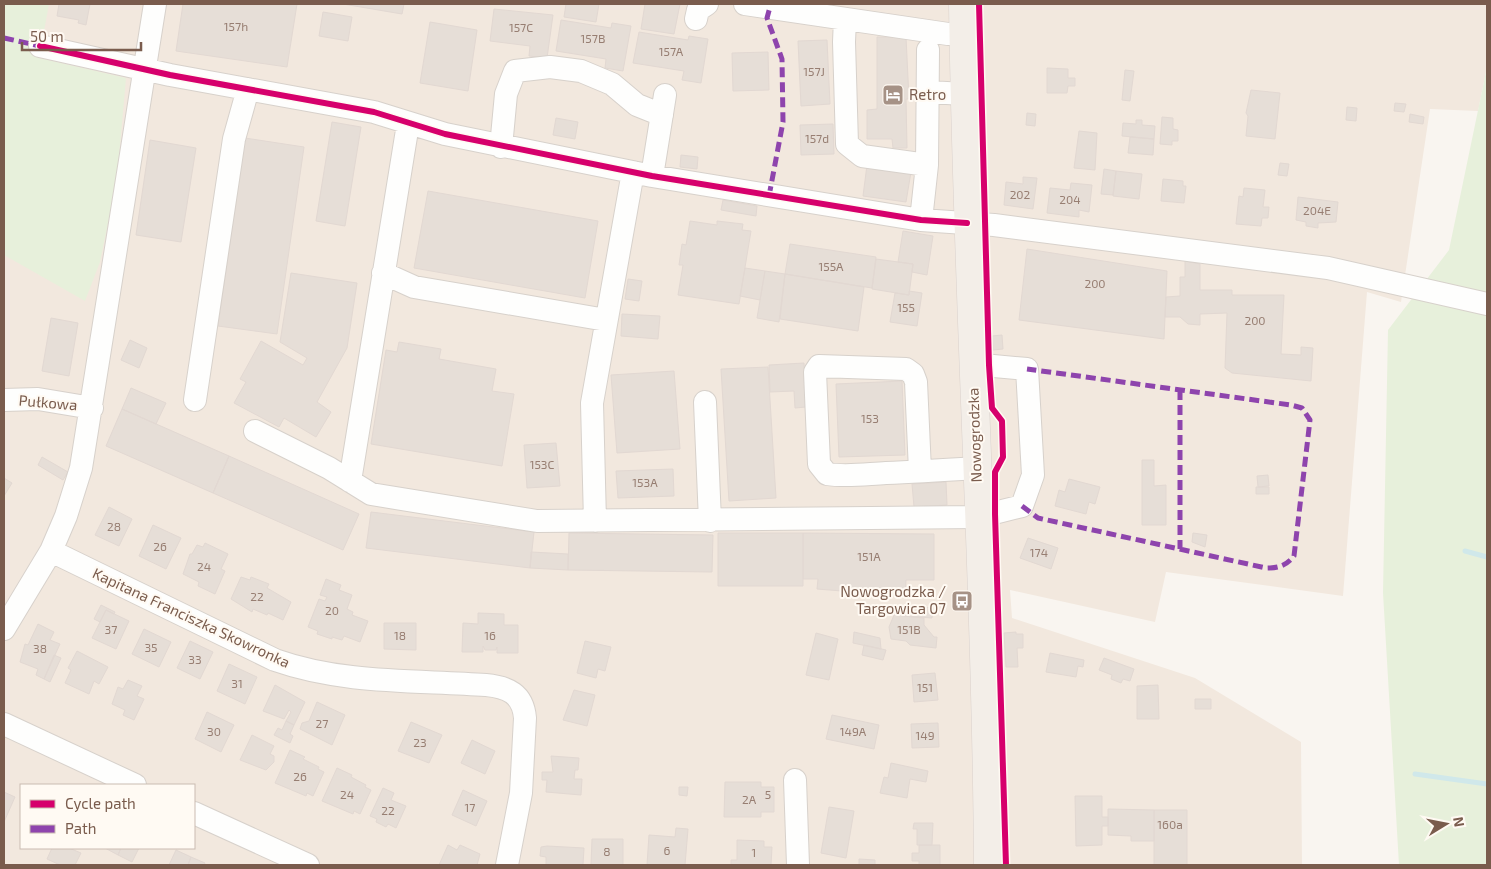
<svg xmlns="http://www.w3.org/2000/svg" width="1491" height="869" font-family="'Exo 2',sans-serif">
<rect width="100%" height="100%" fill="#f9f5f0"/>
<path fill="#f2e8de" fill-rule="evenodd" d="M4,4H1487V67L1478,111L1430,109L1401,302L1367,292L1343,596L1166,572L1155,622L1010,590L1012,618L1195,678L1301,742L1302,865H4ZM21,785H194V848H21Z"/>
<path fill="#e7f0db" d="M4,4H49L39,58L126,78L117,179L100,262L85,301L4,255Z
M1487,67V865H1399L1383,593L1388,330L1449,250Z"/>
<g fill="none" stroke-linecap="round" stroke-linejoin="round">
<path stroke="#d0e8ea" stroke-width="5" d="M1465,551L1487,557
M1415,774L1487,784"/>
</g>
<path fill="#e6ded7" stroke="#e2d8d2" d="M59,4H90L86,25L78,23L79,20L57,16Z
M183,4H297L287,67L176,51Z
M343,4H404L402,14Z
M566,4H599L596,22L564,17Z
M645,4H680L674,34L641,29Z
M494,9L553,15L547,58L529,56L530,46L490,41Z
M323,12L352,17L348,41L319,36Z
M561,20L611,28L612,23L631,26L623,71L605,68L606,59L556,51Z
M430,22L477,30L468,91L420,83Z
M639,32L688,40L689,36L708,39L701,83L682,80L684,71L633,63Z
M877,37H906L909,99H906L907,148H893L892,139H867V110L877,109Z
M827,40L830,104L801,106L798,41Z
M768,52L769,90L733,91L732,53Z
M1047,68L1068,69V78H1075V86H1068L1067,93H1047Z
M1125,70L1134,71L1130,101L1122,100Z
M1251,90L1280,93L1275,139L1246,136L1248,116L1246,113Z
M1395,103L1406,104L1404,112L1394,111Z
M1347,107L1357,108L1356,121L1346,120Z
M1027,113L1036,114L1035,126L1026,125Z
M1410,114L1424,117L1423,124L1409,122Z
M1162,117L1173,118V129L1178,130V141H1172V145L1160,144Z
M556,118L578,122L575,139L553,135Z
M1136,120H1142V125L1155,126L1154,139L1122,136L1123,123L1136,124Z
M332,122L361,127L345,226L316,221Z
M833,124L834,154L801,155L800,125Z
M1079,131L1097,133L1095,170L1074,168Z
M1130,137L1154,139L1153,155L1128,153Z
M245,138L304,147L277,334L218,326Z
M150,140L196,148L181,242L136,235Z
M681,155L698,157L697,169L680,167Z
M1280,163L1289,164L1287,176L1278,175Z
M867,165L911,172L906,202L863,196Z
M1104,169L1116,171L1113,195L1101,194Z
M1116,171L1142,174L1139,199L1113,196Z
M1023,177L1037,178L1033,209L1004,205L1006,182L1023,184Z
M1163,179L1183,181V186H1186L1184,203L1161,201Z
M1071,183L1092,185L1089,212L1079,210V217L1047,213L1050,188L1070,190Z
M1244,188L1265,190L1263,207H1269L1268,218H1262L1261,226L1236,224L1239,196L1243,197Z
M428,191L598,221L585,298L414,268Z
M1298,197L1338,202L1336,222L1318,223V228L1306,226V222L1296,220Z
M723,200L757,206L756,216L721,210Z
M690,221L717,225V221L743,224L742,230L751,231L739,304L678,295L683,265H679L682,244L686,245Z
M903,231L933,236L927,275L912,272L913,264L898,262Z
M790,244L876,257L872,288L785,274Z
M1027,249L1167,271L1164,339L1019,320Z
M876,259L913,264L909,295L872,289Z
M1185,261L1200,264V290H1232V295H1284L1281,354L1301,355V347L1313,348L1311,381L1232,373L1225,368L1227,313L1200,314V325L1188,324L1180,317H1165L1166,297L1180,296V277H1185Z
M745,268L765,271L760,300L740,296Z
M765,271L785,274L779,322L757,318Z
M291,273L357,283L347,348L317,402L331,412L316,437L284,418L279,427L234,403L246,382L240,379L261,341L303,365L307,358L280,342Z
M785,274L864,287L858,331L780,319Z
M628,279L642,281L639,301L625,299Z
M909,291L922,293L917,326L890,322L895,293L909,295Z
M622,314L660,316L658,339L621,336Z
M51,318L78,323L69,376L42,371Z
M1002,335L1003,349L993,350L992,336Z
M130,340L147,348L139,368L121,360Z
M399,342L441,349L439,359L496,369L492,391L514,394L502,466L371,444L386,350L397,352Z
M804,363L806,407L795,408L794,391L770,392L769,365Z
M768,367L776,498L729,501L721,369Z
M674,371L680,449L617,453L611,375Z
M902,381L905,455L839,457L836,384Z
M131,388L166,403L156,424L122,409Z
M122,409L229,456L213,493L106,446Z
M556,443L560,486L527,488L524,445Z
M229,456L359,514L343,550L213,493Z
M42,457L68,472L63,480L38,465Z
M1142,460H1154V486L1166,485V525H1142Z
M673,469L674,496L618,498L616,471Z
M1268,475L1269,486L1258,487L1257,476Z
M4,478L12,483L4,496Z
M1069,479L1100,487L1095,504L1089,502L1086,514L1055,506L1059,490L1065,492Z
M946,482L947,505L914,507L912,484Z
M1256,487H1269V494H1256Z
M109,507L132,519L119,546L95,535Z
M371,512L534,532L530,568L366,548Z
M153,525L181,538L166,569L139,556Z
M569,533L713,535L712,572L568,570Z
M718,533H803V586H718Z
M803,533L934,534V580H906L905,596L817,589L818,579H803Z
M1193,533L1207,535L1205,547L1192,542Z
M1028,538L1058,548L1051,569L1020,558Z
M205,543L228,554L221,569L225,571L215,594L198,586L199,582L183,574L190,554H192L197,545L203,547Z
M531,552L568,554V570L530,568Z
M241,577L250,580L251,577L269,584L267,588L291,602L283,620L268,613L267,615L253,609L252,612L231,599Z
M326,579L341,585L339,590L352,595L347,609L353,612L352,615L368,621L360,642L344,636L342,640L332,637V639L317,634L318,631L308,627L319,599L325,601L327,597L320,595Z
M101,605L115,612L114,614L106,610L100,622L94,619Z
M905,606L933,608L932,618L904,616Z
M106,610L129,621L116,649L92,638Z
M478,613L504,614V625H518V653H497V647L496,650H485L483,646V652H462L463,623L478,624Z
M894,615L924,618V625L934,637H937L936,648L910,645L906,641L891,639L889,627Z
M384,623H416V650L384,649Z
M38,624L54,632L50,640L60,644L44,679L36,675L38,669L20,662L25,644L28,645Z
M144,629L171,642L159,667L132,654Z
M854,632L880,638L881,649L853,643Z
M1016,632V634H1023V648H1017L1018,667H1006L1004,633Z
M816,633L838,639L829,680L806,675Z
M190,641L213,652L200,679L177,668Z
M585,641L611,647L605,671L598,669L596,678L577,673Z
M864,645L886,650L883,660L862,655Z
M77,651L108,667L99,684L94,681L89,694L65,683L71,670L68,668Z
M1050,653L1084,660L1083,667L1078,666L1076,677L1046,672Z
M54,655L61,658L50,682L44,679Z
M1104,658L1134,669L1130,681L1123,679L1121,683L1111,679L1112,675L1099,670Z
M229,664L257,677L245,704L217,691Z
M935,673L938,700L914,702L912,675Z
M128,680L142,686L137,696L144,699L134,720L123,715L125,710L112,704L118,687L123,689Z
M275,685L305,702L294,725L286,721L291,712L289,710L284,719L263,711Z
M1158,685L1159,719H1137V686Z
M574,690L595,695L587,726L563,720Z
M1195,699H1211V709H1195Z
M317,702L345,715L332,745L300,729L302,723L309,721Z
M207,712L234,725L221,752L195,739Z
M832,715L879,725L874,749L826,739Z
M286,721L294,725L290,734L293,736L290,743L274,735L278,728L282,730Z
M411,722L442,735L429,763L398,751Z
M938,723L939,747L912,748L911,724Z
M252,735L274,746L270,754L274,756V762L266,770L240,760Z
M472,740L495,751L485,774L461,763Z
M290,750L305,757L303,759L319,767L318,769L324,772L313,796L307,793L306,796L275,783Z
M551,756L579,758L578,770H575L574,779H582L581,795L546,792L547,780H542V772H553Z
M891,763L928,771L926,782L910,779L907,798L880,793L884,777L888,778Z
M337,768L352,775L351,777L366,785L365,787L371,790L360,814L354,811L353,814L322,801Z
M725,782H761V787H774V812H761V817H724Z
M679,787H688L687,796L679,795Z
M383,788L394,793L391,800L406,806L396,828L388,824L386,827L376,822L377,819L370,816Z
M463,790L487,801L476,826L452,815Z
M4,792L15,797L4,822Z
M1075,796H1102V817H1108V826H1102V845L1076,846Z
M829,807L854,811L846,858L821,853Z
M1108,809L1154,810V841H1131V836L1108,835Z
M1154,810H1187V865H1154Z
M914,823H933L932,845H917V829H913Z
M676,828L688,829L685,865H647L649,835L675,837Z
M592,839H623V865H591Z
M737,840L764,841V847H772L771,865H731V860H737Z
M448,845L457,850L460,845L480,854L477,865H439Z
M919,845H940V865H919V861H912V853H919Z
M547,846L584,848L583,865H546V857L540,856L541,847Z
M52,848H69L81,853L75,865H60L47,859Z
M105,848H121L118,855Z
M121,848H139L132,862L118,855Z
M176,850L191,857L188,865H169Z
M191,857L205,863L204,865H188Z
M859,859L875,860V865H859Z"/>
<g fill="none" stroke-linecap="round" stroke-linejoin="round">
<g stroke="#d7d1cb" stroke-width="24">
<path id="minor" d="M745,4L948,34H963
M696,19L698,10L707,4
M845,19L844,42L847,144L862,156L927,165L928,50
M40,46L170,75L374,112L445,134L652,176L921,220L994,225L1328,268L1487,304
M929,92L964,94
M501,147L506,94L515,71L550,67L581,71L612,84L637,105L662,115
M652,176L665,95
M921,220L927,165
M383,273L414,287L606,320
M4,400L38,399L92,408
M195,400L234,139L248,89
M705,402L710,521
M255,431L329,468L371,494L537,521L978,517L1022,506L1033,475L1027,369L972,364
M920,471L916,382L913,374L906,369L819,366L815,372L819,464L827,474C847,477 866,474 886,473C916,472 946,470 976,468
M350,481L408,124
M595,521L592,403L633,172
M51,551L275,660C343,684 415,680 486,685C508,687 523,694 525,718L521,793L507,865
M4,629L51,551L66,516L81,468L155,4
M4,724L135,785
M795,780L798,865
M194,813L308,865"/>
</g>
<g stroke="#dad1cc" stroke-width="29">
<path id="major" d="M963,4C967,291 986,578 988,865"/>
</g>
<use href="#minor" stroke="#fefefd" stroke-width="22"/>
<use href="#major" stroke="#f3eee8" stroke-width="28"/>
<path stroke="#8e44ad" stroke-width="5" stroke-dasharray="10 5" stroke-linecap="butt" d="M4,38L40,46
M769,196L783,122L782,59L767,18L770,7
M1180,390V549
M1022,506L1038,518L1266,568C1278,568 1286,566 1294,556L1310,420L1302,408L1291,405L1027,369"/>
<g stroke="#fffaf3" stroke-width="9">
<path id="cycleway" d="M979,4L989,365L992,408L1002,421L1003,457L995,472V514L1006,865
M40,46L170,75L374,112L445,134L652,176L921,220L967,223"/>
</g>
<use href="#cycleway" stroke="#d6006c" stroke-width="6"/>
</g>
<defs>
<g id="hotel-square" transform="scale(1.125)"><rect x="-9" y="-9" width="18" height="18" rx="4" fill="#a69286" stroke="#fffaf3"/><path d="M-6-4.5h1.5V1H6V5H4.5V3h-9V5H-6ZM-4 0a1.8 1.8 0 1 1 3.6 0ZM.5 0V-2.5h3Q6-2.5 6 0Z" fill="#fff"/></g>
<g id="bus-square" transform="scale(1.125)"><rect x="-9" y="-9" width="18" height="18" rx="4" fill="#a69286" stroke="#fffaf3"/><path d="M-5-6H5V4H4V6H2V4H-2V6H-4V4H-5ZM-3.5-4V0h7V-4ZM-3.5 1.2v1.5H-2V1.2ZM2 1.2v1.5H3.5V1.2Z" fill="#fff"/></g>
</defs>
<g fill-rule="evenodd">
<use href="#hotel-square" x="893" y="95"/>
<use href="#bus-square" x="962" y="601"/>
</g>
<g text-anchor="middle" stroke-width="4" stroke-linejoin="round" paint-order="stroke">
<g font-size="12" fill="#977e72">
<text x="236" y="31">157h</text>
<text x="521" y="32">157C</text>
<text x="593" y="43">157B</text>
<text x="671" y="56">157A</text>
<text x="814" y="76">157J</text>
<text x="817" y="143">157d</text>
<text x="1020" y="199">202</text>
<text x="1070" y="204">204</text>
<text x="1317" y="215">204E</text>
<text x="831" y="271">155A</text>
<text x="1095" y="288">200</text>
<text x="906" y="312">155</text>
<text x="1255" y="325">200</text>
<text x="870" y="423">153</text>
<text x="542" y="469">153C</text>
<text x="645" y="487">153A</text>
<text x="114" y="531">28</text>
<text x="160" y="551">26</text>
<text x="1039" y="557">174</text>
<text x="869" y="561">151A</text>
<text x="204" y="571">24</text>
<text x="257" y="601">22</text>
<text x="332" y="615">20</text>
<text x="111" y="634">37</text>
<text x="909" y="634">151B</text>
<text x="400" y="640">18</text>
<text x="490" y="640">16</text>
<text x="151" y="652">35</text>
<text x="40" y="653">38</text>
<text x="195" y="664">33</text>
<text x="237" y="688">31</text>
<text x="925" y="692">151</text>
<text x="322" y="728">27</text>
<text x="214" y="736">30</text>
<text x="853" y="736">149A</text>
<text x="925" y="740">149</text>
<text x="420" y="747">23</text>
<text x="300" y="781">26</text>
<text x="347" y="799">24</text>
<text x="768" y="799">5</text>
<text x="749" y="804">2A</text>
<text x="470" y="812">17</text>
<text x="388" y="815">22</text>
<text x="1170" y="829">160a</text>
<text x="667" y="855">6</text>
<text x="607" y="856">8</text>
<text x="754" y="857">1</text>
</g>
<g font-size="15" fill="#7a5c4d" stroke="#fffaf3" text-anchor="start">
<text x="909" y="100">Retro</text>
<text x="946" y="597" text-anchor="end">Nowogrodzka /<tspan x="946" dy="17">Targowica 07</tspan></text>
</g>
<g font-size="15" fill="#7a5c4d" stroke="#fffaf3">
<text transform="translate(48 403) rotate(5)" y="5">Pułkowa</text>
<text transform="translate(975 435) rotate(-92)" y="5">Nowogrodzka</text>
<text transform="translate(191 618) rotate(25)" y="5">Kapitana Franciszka Skowronka</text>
</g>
</g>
<rect width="1491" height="869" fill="none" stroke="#7a5c4d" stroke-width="10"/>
<rect x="20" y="784" width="175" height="65" fill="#fffaf3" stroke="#cabbb1"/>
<rect x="30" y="800" width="25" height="8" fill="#d6006c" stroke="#cabbb1"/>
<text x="65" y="809" font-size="15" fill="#7a5c4d">Cycle path</text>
<rect x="30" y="825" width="25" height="8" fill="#8e44ad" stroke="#cabbb1"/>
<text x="65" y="834" font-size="15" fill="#7a5c4d">Path</text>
<g transform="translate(1446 824) rotate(80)" stroke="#fffaf3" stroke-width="4" paint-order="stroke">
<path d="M0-4L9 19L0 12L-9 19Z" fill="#7a5c4d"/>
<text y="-8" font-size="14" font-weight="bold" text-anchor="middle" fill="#7a5c4d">N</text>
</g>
<path d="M22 42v8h119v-8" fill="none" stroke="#7a5c4d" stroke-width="2.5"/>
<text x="30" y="42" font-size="15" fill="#7a5c4d" stroke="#fffaf3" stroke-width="4" paint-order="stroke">50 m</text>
</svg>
